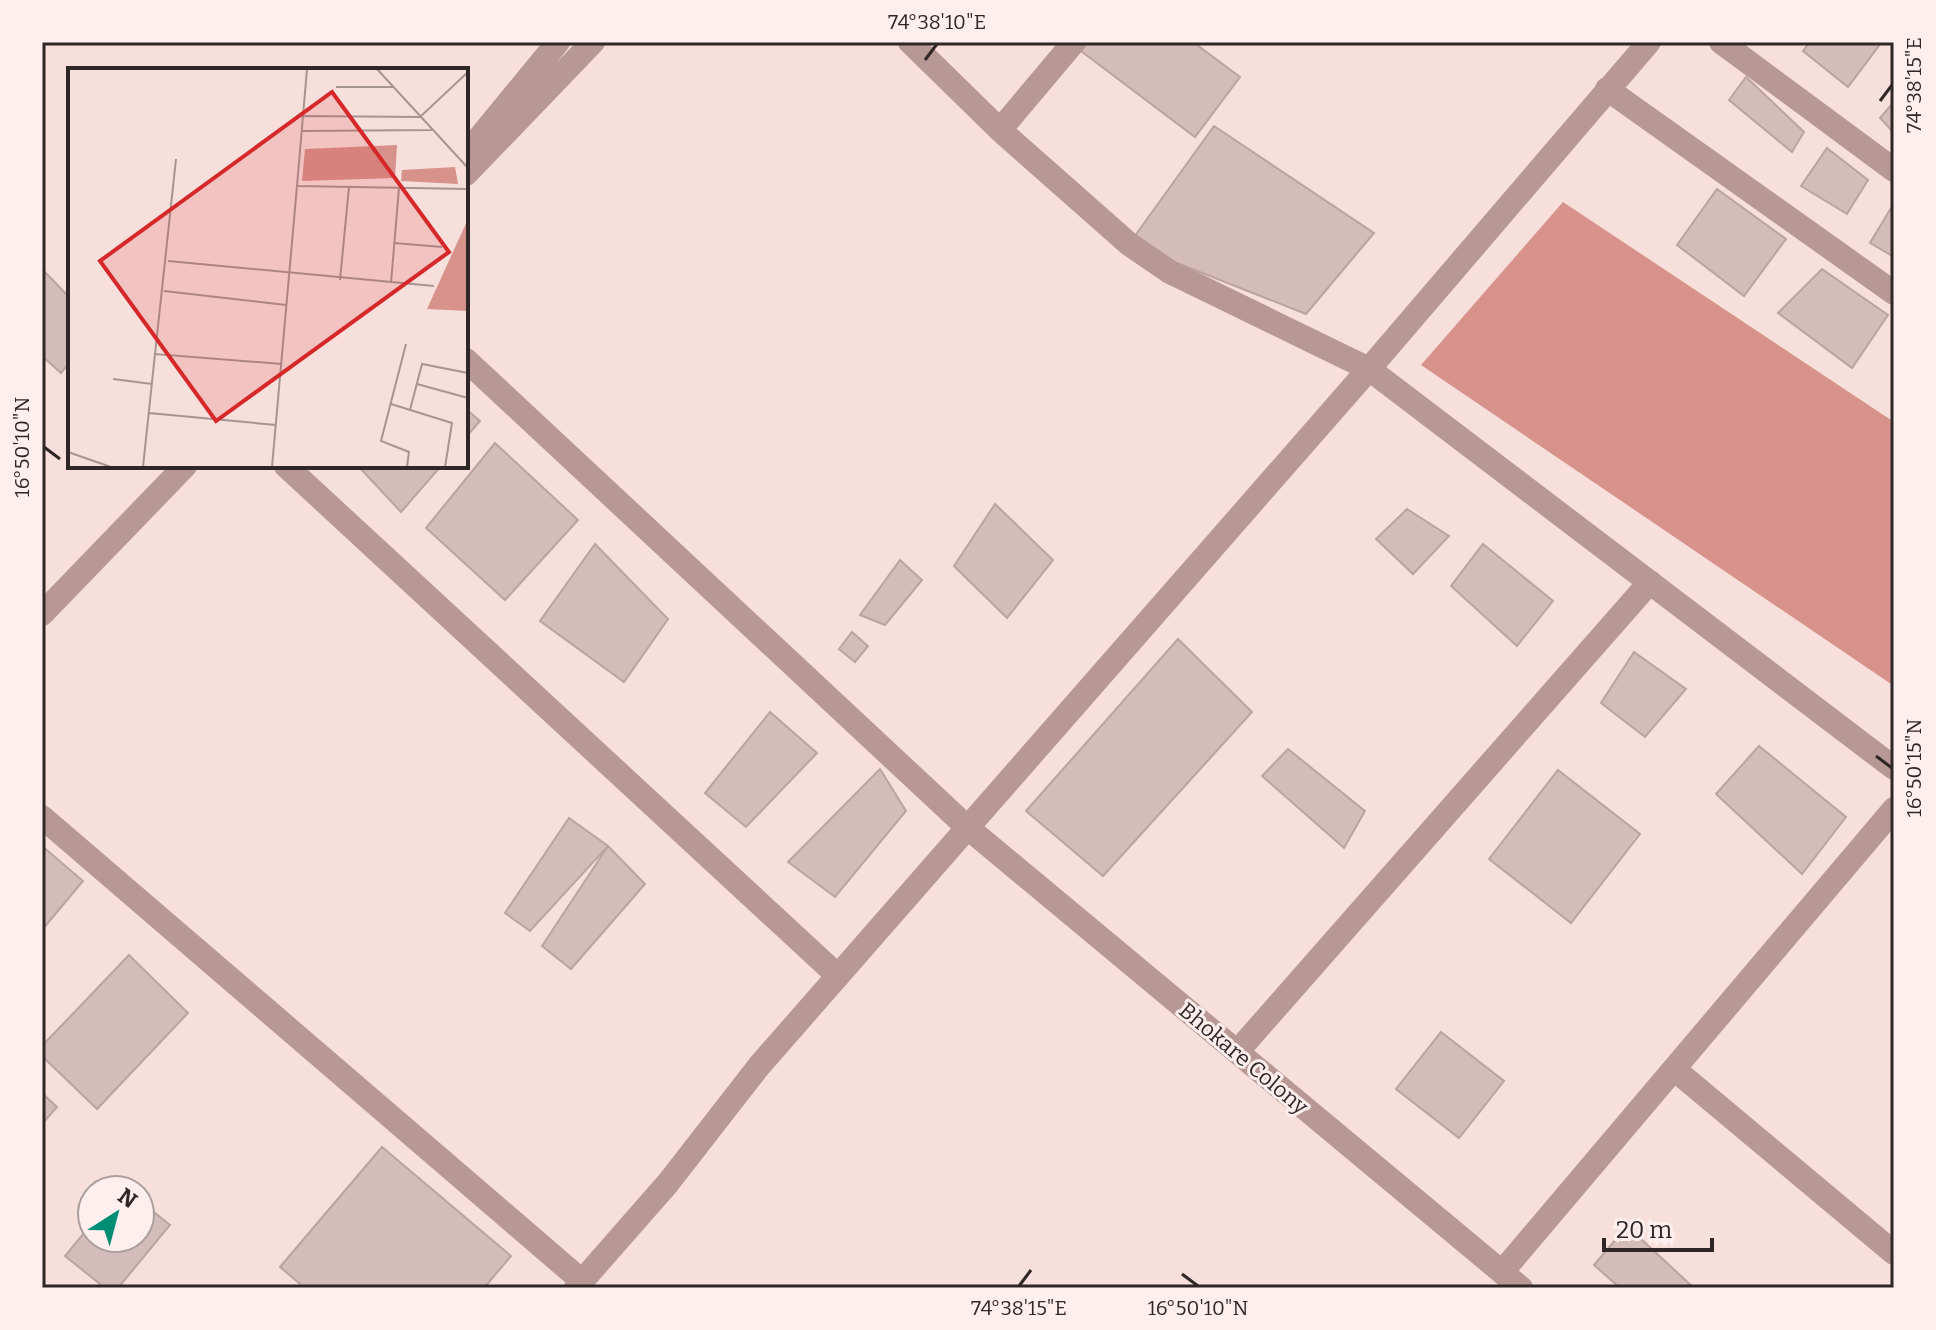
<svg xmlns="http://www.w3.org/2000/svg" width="1936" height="1330" font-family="Bitter,serif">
<rect width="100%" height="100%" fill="#f7dfdc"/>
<path fill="#d8928c" d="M1563,202L1894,422V686L1421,365Z"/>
<path fill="#d3bcb9" stroke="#baa3a1" stroke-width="2" d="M1088,42H1193L1240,77L1195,137L1081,51Z
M1810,42H1880L1881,43L1848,87L1803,51Z
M1746,77L1804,132L1792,152L1729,100Z
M1894,102V133L1880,118Z
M1214,126L1374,233L1306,314L1129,244Z
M1827,148L1868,180L1847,214L1801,186Z
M1717,189L1786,239L1744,296L1677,245Z
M1894,203V257L1870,243Z
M42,269L70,298V362L61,373L42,356Z
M1822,269L1888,315L1852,368L1778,313Z
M466,409L480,421L466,437Z
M495,443L578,520L505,600L426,528Z
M358,466H441L401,512Z
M995,504L1053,560L1007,618L954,566Z
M1407,509L1449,536L1413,574L1376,539Z
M595,544L668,619L624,682L540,621Z
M1483,544L1553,601L1517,646L1451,586Z
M900,560L922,580L885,625L860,615Z
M852,632L868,646L855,662L839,649Z
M1178,639L1252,712L1103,876L1026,811Z
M1634,652L1686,689L1645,737L1601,703Z
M770,712L817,753L746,827L705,793Z
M1759,746L1846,817L1802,874L1716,794Z
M1288,749L1365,811L1344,848L1262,776Z
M880,769L906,811L835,897L788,862Z
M1558,770L1640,834L1571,923L1489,859Z
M569,818L608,846L530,931L505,913Z
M42,846L83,881L42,930Z
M608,846L645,884L571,969L542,946Z
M129,955L188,1013L97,1109L42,1056V1046Z
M1441,1032L1504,1081L1459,1138L1396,1089Z
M42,1093L57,1107L42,1124Z
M382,1147L511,1256L484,1288H305L280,1267Z
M140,1201L170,1225L118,1288H105L65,1256L92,1223V1238H140Z
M1627,1226L1694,1288H1620L1594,1265Z"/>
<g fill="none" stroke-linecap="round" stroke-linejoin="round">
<path stroke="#b89895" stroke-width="24" d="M910,42L1000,130
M1649,42L1369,369L1894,768
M1721,42L1894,170
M1607,89L1894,293
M466,154L558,42
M466,174L593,42
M466,360L968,828L1521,1288
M286,466L838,976
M42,614L185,466
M42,817L582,1281
M1237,1052L1650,582
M1674,1069L1894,1253
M1502,1272L1894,809
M576,1288L668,1183L759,1066L1369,369L1170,272L1129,244L1000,130L1074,42"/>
</g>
<path fill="none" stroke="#2f2726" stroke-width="3" d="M925,60L937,44M1880,101L1892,85M44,447L60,459M1876,756L1892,768M1182,1274L1198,1286M1019,1286L1031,1270"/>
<g text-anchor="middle" stroke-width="6" stroke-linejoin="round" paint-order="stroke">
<g font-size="22" fill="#2f2726" stroke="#fdefed">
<text transform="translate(1244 1058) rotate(40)" y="8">Bhokare Colony</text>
</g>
</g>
<g transform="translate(68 68)">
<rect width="400" height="400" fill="#f7dfdc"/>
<path d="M329,77L327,110L234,113L237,81ZM387,99L390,116L333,113L334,102ZM400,151V243L359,241Z" fill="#d8928c"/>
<path fill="none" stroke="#a79593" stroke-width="2" d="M239,1L229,118L400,121M309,1L400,100M268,19H326M234,48L352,49L400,4M233,63L364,62M326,175L374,179M100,193L366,218M272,212L281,119M323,215L331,120M96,223L218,237M338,276L313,373L341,384L339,399M87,286L108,91M45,311L84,316M349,316L400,330M323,336L384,355L377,399M342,342L354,296L400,305M81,345L208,357M0,384L43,399M75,399L87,286L214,296M204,399L229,118"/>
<path fill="#d62828" fill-opacity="0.15" stroke="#d62828" stroke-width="4" d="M264,24L381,184L148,353L32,193Z"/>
<rect width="400" height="400" fill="none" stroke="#2f2726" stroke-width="4"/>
</g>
<rect width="1936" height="1330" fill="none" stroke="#fdefed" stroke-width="88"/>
<g transform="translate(116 1214) rotate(36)"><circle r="38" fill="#fdefed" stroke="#ab9f9d" stroke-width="2"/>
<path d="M0-6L14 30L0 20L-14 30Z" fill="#008d75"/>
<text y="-12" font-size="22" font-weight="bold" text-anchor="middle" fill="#2f2726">N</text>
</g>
<path d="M1604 1238v12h108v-12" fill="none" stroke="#2f2726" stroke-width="4"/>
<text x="1616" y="1238" font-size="24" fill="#2f2726" stroke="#fdefed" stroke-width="6" paint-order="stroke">20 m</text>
<rect x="44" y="44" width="1848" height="1242" fill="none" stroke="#2f2726" stroke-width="3"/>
<g font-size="20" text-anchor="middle" fill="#2f2726">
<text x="937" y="29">74°38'10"E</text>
<text transform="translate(1914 85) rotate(-90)" y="7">74°38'15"E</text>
<text transform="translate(22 447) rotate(-90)" y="7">16°50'10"N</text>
<text transform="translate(1914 768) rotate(-90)" y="7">16°50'15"N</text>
<text x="1019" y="1315">74°38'15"E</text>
<text x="1198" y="1315">16°50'10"N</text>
</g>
</svg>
